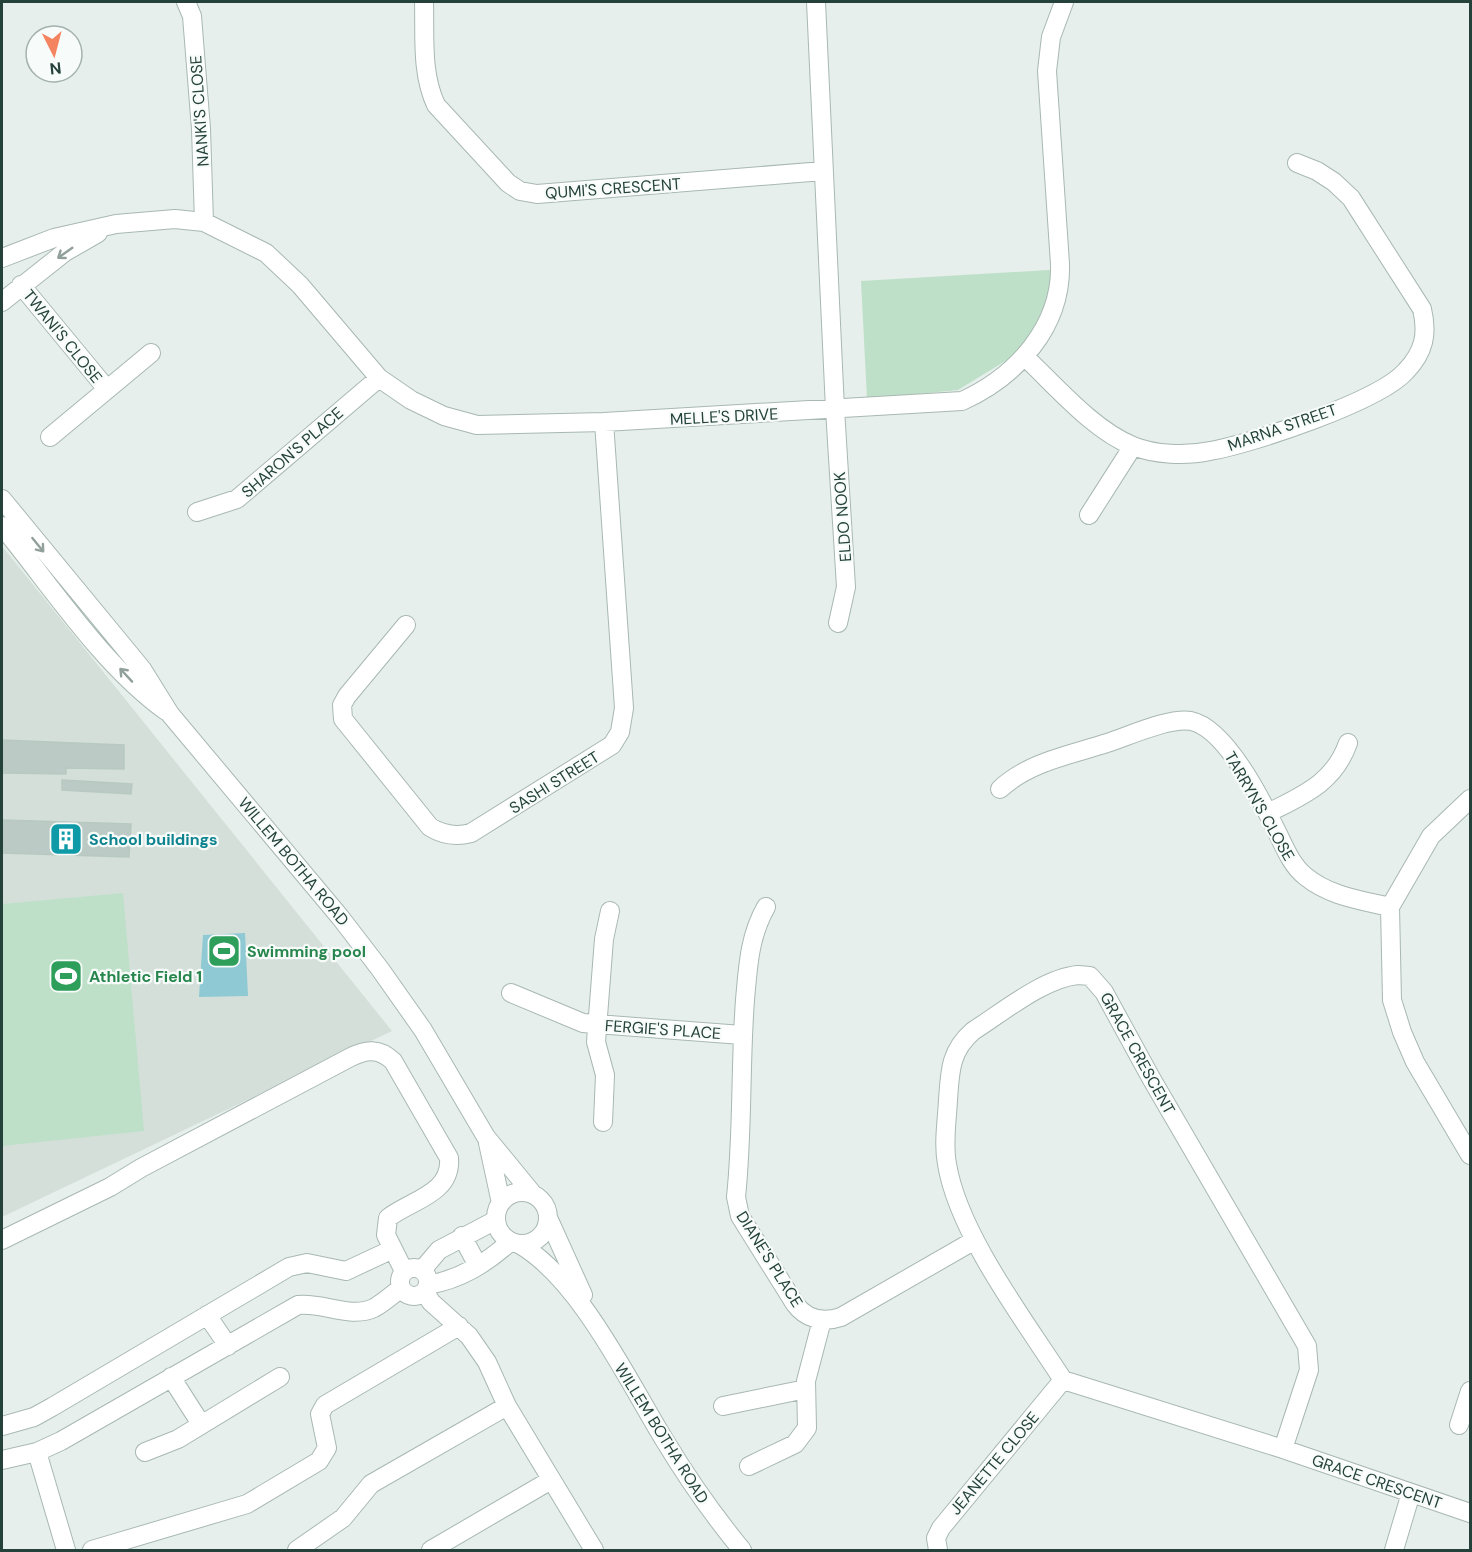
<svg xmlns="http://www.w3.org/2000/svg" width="1472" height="1552" font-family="'DM Sans',sans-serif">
<rect width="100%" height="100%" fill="#e6efeb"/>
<path fill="#d4dfda" d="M2,546L392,1031L2,1217Z"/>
<path fill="#bfe0c8" d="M1065,269L1020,352L958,390L867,399L861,281Z
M123,893L144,1131L2,1146V904Z"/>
<path fill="#8ec9d4" d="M245,933L248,996L199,997L203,935Z"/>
<path fill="#bbcac4" stroke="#b8c9c2" stroke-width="1.5" d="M2,740L124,745V769L66,768V774L2,773Z
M62,780L132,784L131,794L62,790Z
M2,820L131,824L129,857L2,853Z"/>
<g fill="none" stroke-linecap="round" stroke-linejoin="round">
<g stroke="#a8b8b2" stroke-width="20">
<path id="minor" d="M186,2L192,16L201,129L204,222
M424,2C425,36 421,73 436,105L508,183L520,191L537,194L823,171
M816,2L835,409L846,587L838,623
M2,258L54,238L116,224L175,219L204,222L266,253L300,285L379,378L411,400L444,416L477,425L604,422L962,401C1017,376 1062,326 1060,264L1047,71L1051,37L1064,2
M21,285L106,388
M2,302L65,252L98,233
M1025,357C1056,386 1093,430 1133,446C1155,455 1186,456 1210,451C1251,444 1380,401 1406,371C1424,352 1428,334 1422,309L1351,198L1334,182L1317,171L1297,163
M50,437L151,353
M197,512L237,499L379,378
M1089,515L1133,446
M406,625L347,696L342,705L343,719L430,827C443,835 456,837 471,833L612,745L620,732L624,708L604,422
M1000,789C1029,762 1070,755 1107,743C1129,736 1170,717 1191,721C1225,728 1260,797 1274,826C1283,843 1290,864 1305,876C1329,896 1360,900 1390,907
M1470,799L1431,836L1390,907L1392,1000L1402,1032L1415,1062L1470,1155
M1268,813C1303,795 1334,783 1348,743
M766,907C749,937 748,967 745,1000C740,1066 743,1132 736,1197L740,1216L795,1304C806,1319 823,1323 841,1317L975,1240
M1078,975L1090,976L1104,992L1151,1078L1307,1346L1309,1370L1283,1449L1063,1380C1025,1321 958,1233 947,1164C943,1144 947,1121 948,1100C950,1071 950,1051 973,1031C1003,1012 1044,978 1078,975Z
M511,993L583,1023L742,1035
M603,1122L605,1075L596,1042L604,939L610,911
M462,1236L478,1266
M2,1240L110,1187L141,1168L349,1058C366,1049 379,1048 393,1061L449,1158C452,1194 411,1200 388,1218L386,1235L404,1271
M400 1282a14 14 0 1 1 28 0a14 14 0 1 1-28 0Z
M422,1270L439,1250L496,1220
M428,1285C461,1279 485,1264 510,1242
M425,1292L431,1302L469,1336L487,1362L507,1406L594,1550
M207,1315L228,1346
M171,1377L201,1424
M723,1406L806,1389
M1459,1425L1470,1391
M2,1426L34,1417L52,1407L289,1267L307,1263L346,1271L393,1249
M1283,1449L1470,1513
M37,1452L66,1550
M145,1452L178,1439L280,1377
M2,1460L37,1452L61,1441L298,1305C323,1302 350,1319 374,1308C383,1303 392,1295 401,1288
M749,1466L795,1444L807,1428L806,1381L822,1320
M92,1550L247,1504L319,1461L327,1448L320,1414L325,1405L459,1326
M297,1550L343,1518L371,1484L507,1406
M431,1550L551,1480
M938,1550L936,1538L941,1528L1063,1380
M1394,1550L1411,1493"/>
</g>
<g stroke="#a8b8b2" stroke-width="20">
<path id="tertiary" d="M2,499L142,669L170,714L340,917L380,969L423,1030L486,1137L532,1193
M2,526C52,587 102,665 166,711
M488,1143L501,1203
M496 1218a26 26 0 1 1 52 0a26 26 0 1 1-52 0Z
M549,1220L583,1295
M519,1244C580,1279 628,1381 665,1441C688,1479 714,1516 742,1550"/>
</g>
<use href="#minor" stroke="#fff" stroke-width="18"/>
<use href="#tertiary" stroke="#fff" stroke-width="18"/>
</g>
<defs><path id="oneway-shaft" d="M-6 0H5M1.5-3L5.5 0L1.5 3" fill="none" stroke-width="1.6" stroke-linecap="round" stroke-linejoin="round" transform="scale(1.5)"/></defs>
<g stroke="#92a09c">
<use href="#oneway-shaft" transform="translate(65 253) rotate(145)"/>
<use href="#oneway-shaft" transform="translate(38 545) rotate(51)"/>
<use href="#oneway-shaft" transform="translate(126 675) rotate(-133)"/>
</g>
<defs>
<g id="building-square" transform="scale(1.725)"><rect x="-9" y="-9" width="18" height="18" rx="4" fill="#0f9aa8" stroke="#f7fbf9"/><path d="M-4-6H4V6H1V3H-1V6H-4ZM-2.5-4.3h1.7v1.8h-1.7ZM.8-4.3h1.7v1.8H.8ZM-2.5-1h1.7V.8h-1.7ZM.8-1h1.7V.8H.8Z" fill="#fff"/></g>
<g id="stadium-square" transform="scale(1.725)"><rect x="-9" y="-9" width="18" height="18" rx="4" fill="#2e9e5b" stroke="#f7fbf9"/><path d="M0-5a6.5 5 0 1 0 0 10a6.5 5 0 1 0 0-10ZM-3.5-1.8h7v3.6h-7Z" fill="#fff"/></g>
</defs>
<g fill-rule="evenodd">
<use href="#building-square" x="66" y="839"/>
<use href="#stadium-square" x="224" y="951"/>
<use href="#stadium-square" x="66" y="976"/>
</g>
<g text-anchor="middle" stroke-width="4.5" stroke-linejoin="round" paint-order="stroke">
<g font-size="16" fill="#24423a" stroke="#f7fbf9">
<text transform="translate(199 111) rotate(-94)" y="6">NANKI'S CLOSE</text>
<text transform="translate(613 188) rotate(-4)" y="6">QUMI'S CRESCENT</text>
<text transform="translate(63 336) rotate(51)" y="6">TWANI'S CLOSE</text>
<text transform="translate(724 416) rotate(-3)" y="6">MELLE'S DRIVE</text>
<text transform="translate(1282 427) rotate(-19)" y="6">MARNA STREET</text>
<text transform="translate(292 452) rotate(-41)" y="6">SHARON'S PLACE</text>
<text transform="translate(842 517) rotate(-94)" y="6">ELDO NOOK</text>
<text transform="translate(554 782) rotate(-32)" y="6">SASHI STREET</text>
<text transform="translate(1260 806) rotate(60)" y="6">TARRYN'S CLOSE</text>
<text transform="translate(294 861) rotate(50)" y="6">WILLEM BOTHA ROAD</text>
<text transform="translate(663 1029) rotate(4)" y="6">FERGIE'S PLACE</text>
<text transform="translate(1138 1053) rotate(61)" y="6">GRACE CRESCENT</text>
<text transform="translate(770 1259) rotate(58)" y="6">DIANE'S PLACE</text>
<text transform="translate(662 1433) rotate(58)" y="6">WILLEM BOTHA ROAD</text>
<text transform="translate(994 1463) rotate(-50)" y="6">JEANETTE CLOSE</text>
<text transform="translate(1377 1481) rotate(19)" y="6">GRACE CRESCENT</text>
</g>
<g font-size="16" font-weight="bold" fill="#0d838f" stroke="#f7fbf9" text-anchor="start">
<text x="89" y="845">School buildings</text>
</g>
<g font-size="16" font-weight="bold" fill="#27864d" stroke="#f7fbf9" text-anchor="start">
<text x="247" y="957">Swimming pool</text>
<text x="89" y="982">Athletic Field 1</text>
</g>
</g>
<rect width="1472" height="1552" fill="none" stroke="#24423a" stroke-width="6"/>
<g transform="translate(54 54) rotate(174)"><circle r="28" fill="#f7fbf9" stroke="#a3b1ad" stroke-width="1.5"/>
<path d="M0-4.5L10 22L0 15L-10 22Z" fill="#f4845f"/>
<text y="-9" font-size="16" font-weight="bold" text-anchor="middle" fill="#24423a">N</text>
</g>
</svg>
